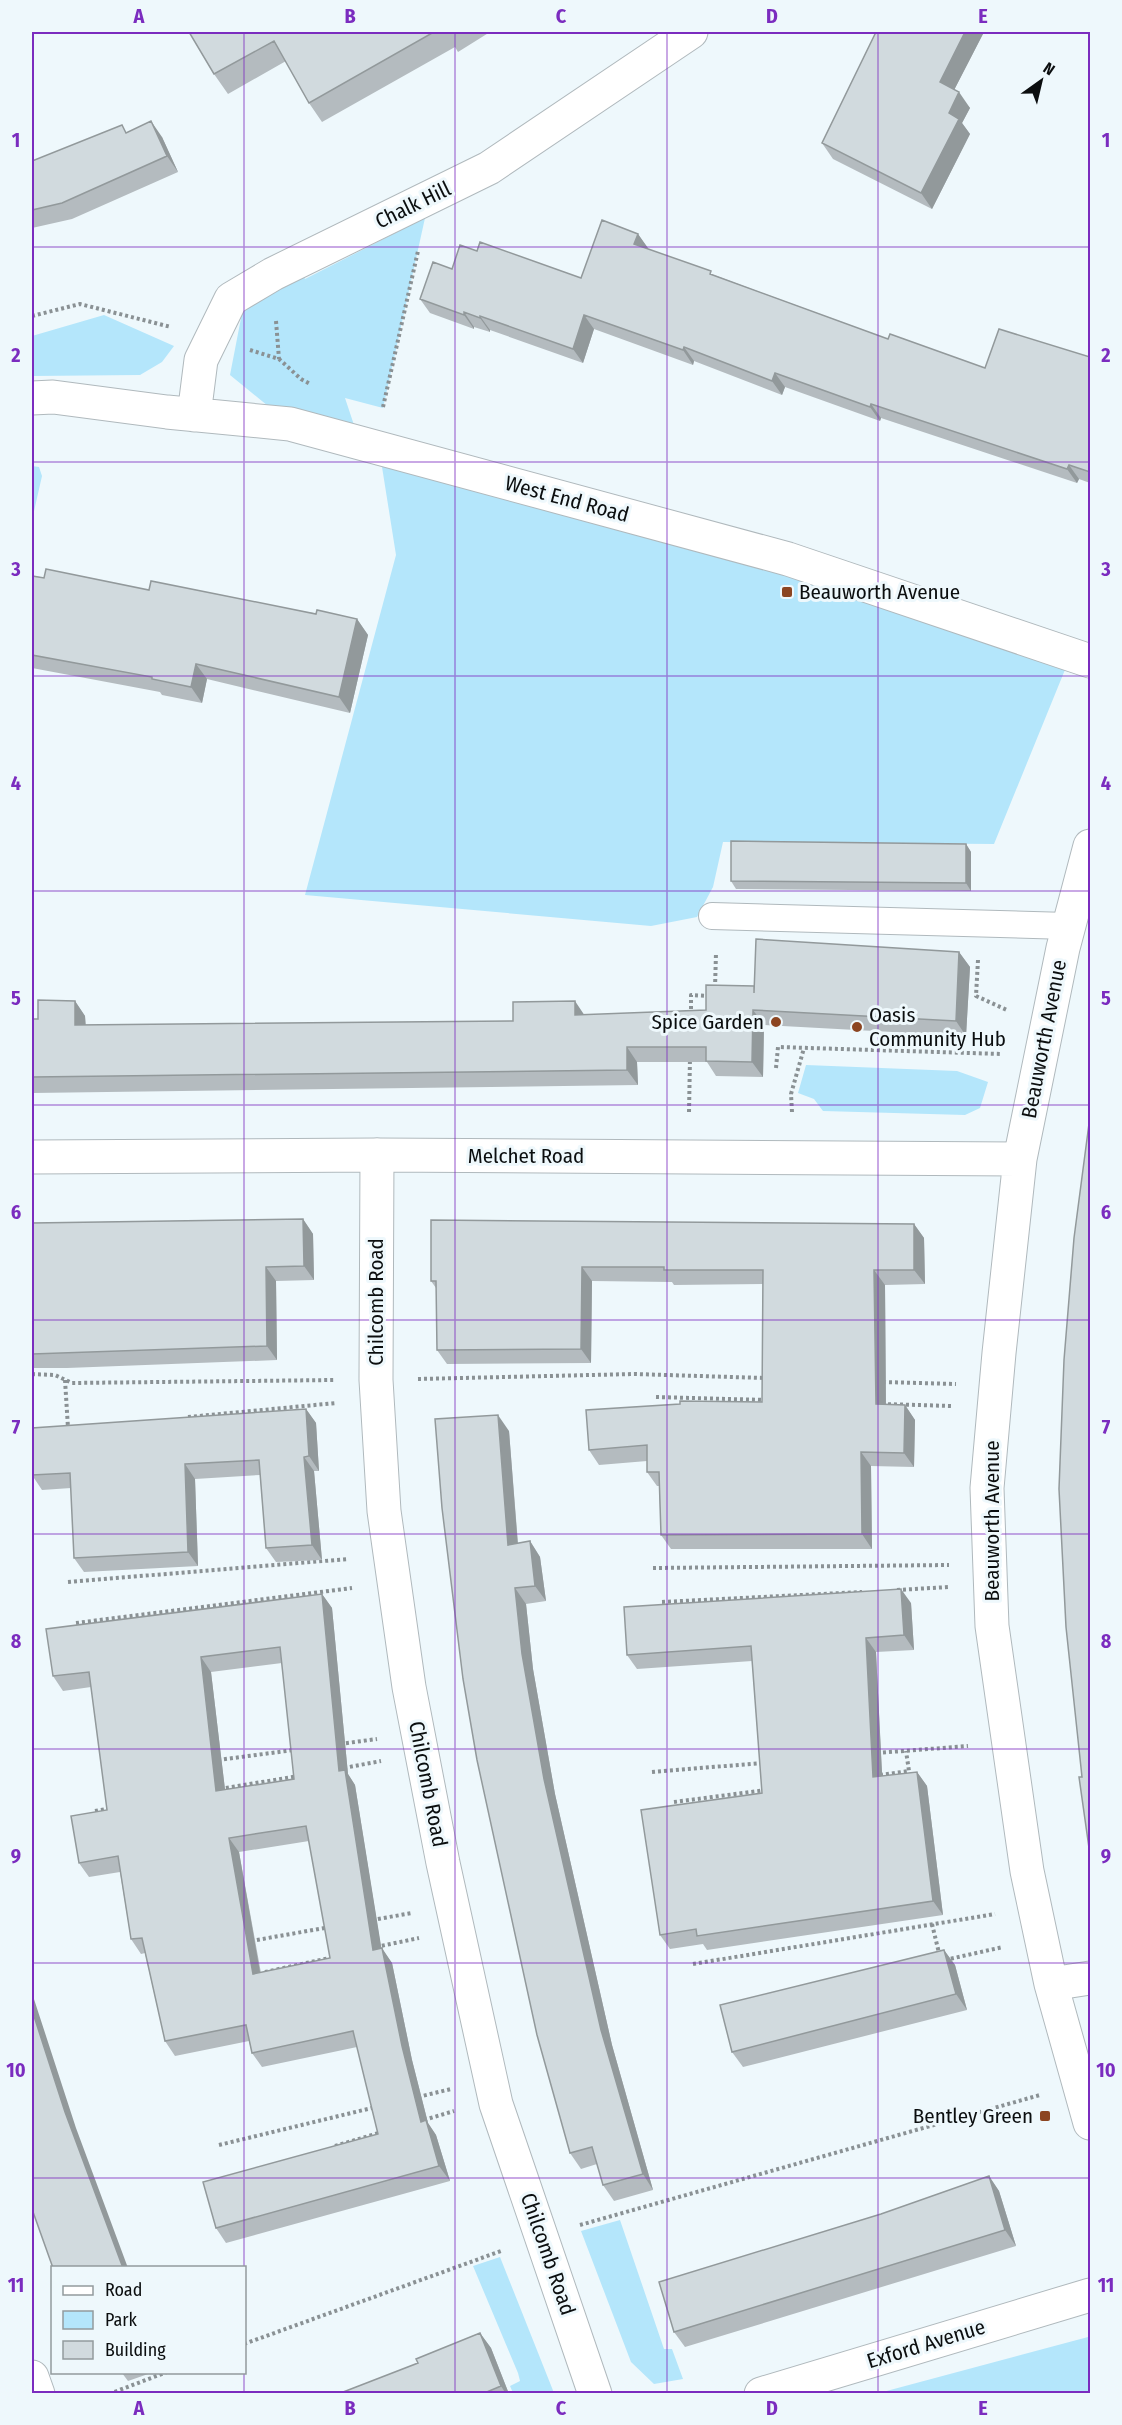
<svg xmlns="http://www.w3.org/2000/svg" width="1122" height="2425" font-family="'Fira Sans Condensed',sans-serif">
<rect width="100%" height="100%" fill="#eef8fc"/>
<path fill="#b4e6fb" d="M425,218L383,408L345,398L360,443L290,424L230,375L242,313L273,274L298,261L305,279Z
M104,315L174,346L162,362L140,375L32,376V336Z
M379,448L1071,655L994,844L723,842L713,887L697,917L651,926L305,895L396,555Z
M32,466L39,467L42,476L32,520Z
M806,1065L957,1071L988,1082L980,1108L965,1115L823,1111L814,1099L798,1093Z
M620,2220L664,2349H672L683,2379L654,2384L631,2362L581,2231Z
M500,2257L554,2393H513L510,2386L520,2381L518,2373L473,2266Z
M1088,2337L1090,2355V2393H879Z"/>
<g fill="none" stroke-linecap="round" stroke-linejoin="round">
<g stroke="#b0b9bd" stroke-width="28">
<path id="service" d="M712,916L1068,926"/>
</g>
<g stroke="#b0b9bd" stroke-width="35">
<path id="minor" d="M1090,846L1063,948L1020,1159L999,1353L987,1488L992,1626L1027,1871L1051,1984L1090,2123
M377,1155L376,1380L384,1511L409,1687L443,1863L496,2104L595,2394
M32,1157L377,1155L1020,1159
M1051,1984L1090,1978
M32,2377L38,2394
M761,2394L1090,2295"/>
</g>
<g stroke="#b0b9bd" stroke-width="35">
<path id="tertiary" d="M32,398L53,397L167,412L290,424L788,559L1090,661
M194,415L201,360L231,299L273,274L489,168L691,32"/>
</g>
<path stroke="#8a9194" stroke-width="4" stroke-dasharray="3 3" stroke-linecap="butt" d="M32,316L80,304L171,327
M276,321L279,359
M250,350L279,359L301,379L310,384
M383,407L418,251
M978,960L976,996L1007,1010
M715,988L716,953
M691,1015V995L709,996
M776,1068L778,1047L1001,1054
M689,1112L690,1058
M792,1112L791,1094L804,1048
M32,1374L55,1375L72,1383L335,1380
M418,1379L634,1374L764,1378
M65,1380L68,1428
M883,1382L956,1384
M656,1397L766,1400
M882,1404L952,1406
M188,1417L336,1403
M653,1568L949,1565
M68,1582L348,1559
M897,1590L949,1587
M662,1602L862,1592
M76,1623L352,1588
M340,1744L377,1739
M877,1753L968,1746
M218,1760L294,1750
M344,1768L381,1761
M652,1772L762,1763
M880,1775L909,1771L906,1751
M220,1789L298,1776
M674,1802L766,1790
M95,1811L112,1808
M372,1920L412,1913
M932,1924L939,1953H937
M251,1941L330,1927
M376,1947L419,1938
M945,1960L1003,1947
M693,1964L995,1914
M265,1972L334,1957
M418,2097L451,2089
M424,2120L454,2111
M219,2145L376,2107
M335,2146L382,2132
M580,2225L1040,2095
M244,2344L501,2251
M109,2394L167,2372"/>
<use href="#service" stroke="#fff" stroke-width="26"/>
<use href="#minor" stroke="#fff" stroke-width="33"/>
<use href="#tertiary" stroke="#fff" stroke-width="33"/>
</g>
<path fill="#b4bbbf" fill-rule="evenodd" d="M189,32H490L458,52L455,47L322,122L309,103L286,61L228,94L214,74Z
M876,32H984L954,90L970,108L962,123L970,134L932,209L833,159L822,143Z
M127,133L162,137L178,172L72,219L32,228V161Z
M638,234L648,249L714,275L888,339L985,368L1090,357V483L1079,479L1077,483L881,418L880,421L785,387L782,395L694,361L693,365L594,329L583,363L490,330V332L474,327V329L430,313L420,299L452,269L477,251L581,278Z
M32,576L149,590L357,619L368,635L350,713L207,679L202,703L162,695L160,692L32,668Z
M966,844L971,852V891L736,889L731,881Z
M959,952L970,967L966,1036L764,1025L763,1077L716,1076L707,1062H637L638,1085L32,1093V1019H38L75,1001L85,1016L86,1025L513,1021L585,1015L706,1010L754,986Z
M303,1219L313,1234L314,1280L276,1281L277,1360L67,1368H32V1223Z
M914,1224L924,1238L925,1284L885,1285L886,1405H905L915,1420L914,1467L871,1466L872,1549H671L661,1535L659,1486H657L647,1472V1461L599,1465L589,1450L762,1402L763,1284L674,1285L672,1282L592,1281L591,1363L447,1364L437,1350L436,1288L431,1281Z
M306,1409L316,1423L319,1471H314L322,1560L276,1562L266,1548L260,1475L195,1479L198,1566L84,1572L74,1558L71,1488L42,1490L32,1475Z
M509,1431L518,1543L530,1541L540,1557L546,1601L526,1604L533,1669L555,1794L612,2045L653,2190L614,2201L603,2185L597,2164L581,2169L570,2153L477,1760Z
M322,1594L332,1608L348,1774L355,1785L381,1948L392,1963L412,2060L428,2123L436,2135L450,2181L226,2243L216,2228L378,2134L357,2047L262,2067L252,2053L249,2041L175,2056L165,2041L145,1953L141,1954L131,1939L120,1872L89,1877L79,1863L107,1810L91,1687L63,1691L53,1676ZM282,1663L294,1779L225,1790L211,1672ZM309,1841L330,1958L261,1973L239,1852Z
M911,1603L914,1650L876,1652L882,1776L917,1772L927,1786L943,1915L707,1950L703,1944L670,1949L660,1935L762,1793L752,1661L637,1669L627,1655Z
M944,1950L955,1965L967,2010L743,2067L732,2052Z
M989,2176L999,2191L1016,2246L685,2347L674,2332L881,2214Z
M480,2333L491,2348L509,2394H338L418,2363Z
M122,2373H151L128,2381Z"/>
<path fill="#92999b" d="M965,32H984L950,98L940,82Z
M959,92L970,108L962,123L970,134L932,209L921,193L949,113Z
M151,121L162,137L178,172L167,156Z
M638,234L648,248L644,258L634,244Z
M464,312L474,327V329L464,315Z
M584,315L594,329L583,363L573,349Z
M480,316L490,330V332L480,318Z
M684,347L694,361L693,365L683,350Z
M775,373L785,387L782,395L772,381Z
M871,404L881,418L880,421L870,407Z
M1069,465L1079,479L1077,483L1067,469Z
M357,619L368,635L350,713L339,697Z
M196,664L207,679L202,703L191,687Z
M966,844L971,852V891L966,883Z
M959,952L970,967L966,1036L956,1021Z
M75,1001L85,1016L86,1040L75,1025Z
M575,1001L585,1016L575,1015Z
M753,1010L764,1025L763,1077L752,1062Z
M627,1047L637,1062L638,1085L627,1070Z
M303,1219L313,1234L314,1280L304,1266Z
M914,1224L924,1238L925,1284L914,1270Z
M266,1267L276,1281L277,1360L267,1346Z
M582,1267L592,1281L591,1363L581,1349Z
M874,1270L885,1285L886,1419L876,1404Z
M905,1405L915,1420L914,1467L904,1453Z
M306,1409L316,1423L319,1471L309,1456Z
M498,1415L509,1431L519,1560L508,1545Z
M861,1452L871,1466L872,1549L862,1534Z
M304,1457L314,1471L322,1560L312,1545Z
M185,1464L195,1479L198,1566L188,1552Z
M530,1541L540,1557L546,1601L535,1586Z
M515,1588L526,1604L533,1669L555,1794L612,2045L653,2190L643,2174L601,2030L544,1779L522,1654Z
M901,1589L911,1603L914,1650L904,1635Z
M322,1594L332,1608L348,1774L355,1785L384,1964L373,1950L339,1771Z
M866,1638L876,1652L883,1792L873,1777Z
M201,1657L211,1672L227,1806L216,1791Z
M917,1772L927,1786L943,1915L933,1901Z
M229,1838L239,1852L263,1989L253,1974Z
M382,1948L392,1963L412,2060L428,2123L436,2135L450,2181L439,2166L421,2122L402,2046Z
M944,1950L955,1965L967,2010L956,1994Z
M32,1993L76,2128L128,2268H123L65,2112L32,2010Z
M989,2176L999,2191L1016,2246L1005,2230Z
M480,2333L491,2348L509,2394H506L501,2386Z"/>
<path fill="#d1dade" stroke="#92999b" stroke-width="1.5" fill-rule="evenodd" d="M189,32H434L309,103L274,41L214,74Z
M876,32H965L940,82L959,92L949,113L959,119L921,193L822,143Z
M151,121L167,156L62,203L32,210V161L122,125L126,133Z
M602,220L638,234L634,244L711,271L710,274L888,339L890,334L985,368L999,329L1090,357V472L1069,465L1067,469L871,404L870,407L775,373L772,381L684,347L683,350L584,315L573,349L480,316V318L464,312V315L420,299L433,262L452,269L460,245L477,251L480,242L581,278Z
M46,569L149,590L151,581L316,614L317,610L357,619L339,697L196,664L191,687L152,679V677L32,655V576L44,578Z
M731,841L966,844V883L731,881Z
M756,939L959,952L956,1021L753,1010L752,1062L706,1061V1047H627V1070L32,1077V1019H38V1000L75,1001V1025L513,1021V1002L575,1001V1015L706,1010V985L754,986V993Z
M1090,1116V1855L1079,1777H1082L1066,1627L1059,1489L1064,1360L1074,1238Z
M303,1219L304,1266L266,1267L267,1346L32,1354V1223Z
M431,1220L914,1224V1270H874L876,1404L905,1405L904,1453L861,1452L862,1534L661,1535L659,1472H647V1445L589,1450L586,1410L680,1404V1401L762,1402L763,1270H664V1267H582L581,1349L437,1350L436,1281H431Z
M306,1409L309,1456L304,1457L312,1545L266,1548L259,1460L185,1464L188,1552L74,1558L70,1473L32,1475V1428Z
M498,1415L508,1545L530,1541L535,1586L515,1588L522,1654L544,1779L601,2030L643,2174L603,2185L592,2147L570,2153L537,2035L477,1760L463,1679L442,1508L435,1419Z
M901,1589L904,1635L866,1638L873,1777L917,1772L933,1901L697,1936L696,1929L660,1935L641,1810L762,1793L751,1646L627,1655L624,1607Z
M322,1594L339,1771L345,1770L373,1950L382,1948L402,2046L421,2122L426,2120L439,2166L216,2228L203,2182L378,2134L353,2031L252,2053L246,2025L165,2041L142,1938L131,1939L118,1856L79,1863L71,1816L107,1810L89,1672L53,1676L46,1629ZM280,1647L294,1779L216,1791L201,1657ZM306,1826L330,1958L253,1974L229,1838Z
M944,1950L956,1994L732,2052L720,2005Z
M32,2010L65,2112L123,2268H53L32,2209Z
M989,2176L1005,2230L674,2332L659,2282L881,2214Z
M480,2333L501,2386L482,2394H338L418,2363L416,2359Z"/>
<path fill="none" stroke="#7b2cbf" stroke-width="1.5" stroke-opacity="0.55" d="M244,32V2268M455,32V2394M667,32V2394M878,32V2394M32,247H1090M32,462H1090M32,676H1090M32,891H1090M32,1105H1090M32,1320H1090M32,1534H1090M32,1749H1090M32,1963H1090M32,2178H1090M244,2372V2394"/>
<g fill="#8c4521" stroke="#eef8fc" stroke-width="2">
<rect x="781" y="586" width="12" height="12" rx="3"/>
<circle cx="776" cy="1022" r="6"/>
<circle cx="857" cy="1027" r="6"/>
<rect x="1039" y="2110" width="12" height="12" rx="3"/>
</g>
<g text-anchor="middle" stroke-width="6" stroke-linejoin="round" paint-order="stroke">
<g font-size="21" fill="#0b0e0f" stroke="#eef8fc">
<text transform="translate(413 205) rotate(-26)" y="7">Chalk Hill</text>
<text transform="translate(567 499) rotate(15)" y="7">West End Road</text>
<text transform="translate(1044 1039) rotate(-79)" y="7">Beauworth Avenue</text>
<text x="526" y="1163">Melchet Road</text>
<text transform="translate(376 1302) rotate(-90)" y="7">Chilcomb Road</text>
<text transform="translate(992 1521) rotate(-90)" y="7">Beauworth Avenue</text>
<text transform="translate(428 1784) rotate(79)" y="7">Chilcomb Road</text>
<text transform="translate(548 2254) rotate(71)" y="7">Chilcomb Road</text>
<text transform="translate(926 2344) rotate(-17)" y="7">Exford Avenue</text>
</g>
<g font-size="21" fill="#0b0e0f" stroke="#eef8fc" text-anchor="start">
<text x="799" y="599">Beauworth Avenue</text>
<text x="869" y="1022">Oasis<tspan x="869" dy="24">Community Hub</tspan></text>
<text x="764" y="1029" text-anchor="end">Spice Garden</text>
<text x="1033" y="2123" text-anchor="end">Bentley Green</text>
</g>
</g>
<rect width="1122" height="2425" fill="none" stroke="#eef8fc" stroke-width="66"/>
<rect x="51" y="2266" width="195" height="108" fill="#eef8fc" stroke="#939a9d" stroke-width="1.5"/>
<rect x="63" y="2286" width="30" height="9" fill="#ffffff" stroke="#939a9d" stroke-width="1.5"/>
<text x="105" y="2296" font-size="18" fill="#0b0e0f">Road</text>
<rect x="63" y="2311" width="30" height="18" fill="#b4e6fb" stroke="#939a9d" stroke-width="1.5"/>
<text x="105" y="2326" font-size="18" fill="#0b0e0f">Park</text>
<rect x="63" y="2341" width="30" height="18" fill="#d1dade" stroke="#939a9d" stroke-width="1.5"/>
<text x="105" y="2356" font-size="18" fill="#0b0e0f">Building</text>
<g transform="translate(1041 81) rotate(34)" stroke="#eef8fc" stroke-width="4.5" paint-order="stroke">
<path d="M0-4.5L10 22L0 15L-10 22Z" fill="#0b0e0f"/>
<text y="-9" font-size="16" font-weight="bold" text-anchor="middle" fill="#0b0e0f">N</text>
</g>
<rect x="33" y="33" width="1056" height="2359" fill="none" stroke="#7b2cbf" stroke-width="2"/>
<g font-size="20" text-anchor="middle" font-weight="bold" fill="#7b2cbf">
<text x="139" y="23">A</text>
<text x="350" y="23">B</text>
<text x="561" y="23">C</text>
<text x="772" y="23">D</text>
<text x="983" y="23">E</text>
<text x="16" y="147">1</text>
<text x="1106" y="147">1</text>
<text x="16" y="362">2</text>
<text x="1106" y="362">2</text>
<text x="16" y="576">3</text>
<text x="1106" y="576">3</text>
<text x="16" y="790">4</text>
<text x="1106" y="790">4</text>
<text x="16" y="1005">5</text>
<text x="1106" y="1005">5</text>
<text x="16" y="1219">6</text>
<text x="1106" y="1219">6</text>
<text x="16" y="1434">7</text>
<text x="1106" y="1434">7</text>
<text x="16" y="1648">8</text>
<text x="1106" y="1648">8</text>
<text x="16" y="1863">9</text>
<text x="1106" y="1863">9</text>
<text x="16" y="2077">10</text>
<text x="1106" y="2077">10</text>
<text x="16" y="2292">11</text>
<text x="1106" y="2292">11</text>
<text x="139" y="2415">A</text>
<text x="350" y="2415">B</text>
<text x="561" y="2415">C</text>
<text x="772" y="2415">D</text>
<text x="983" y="2415">E</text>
</g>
</svg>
